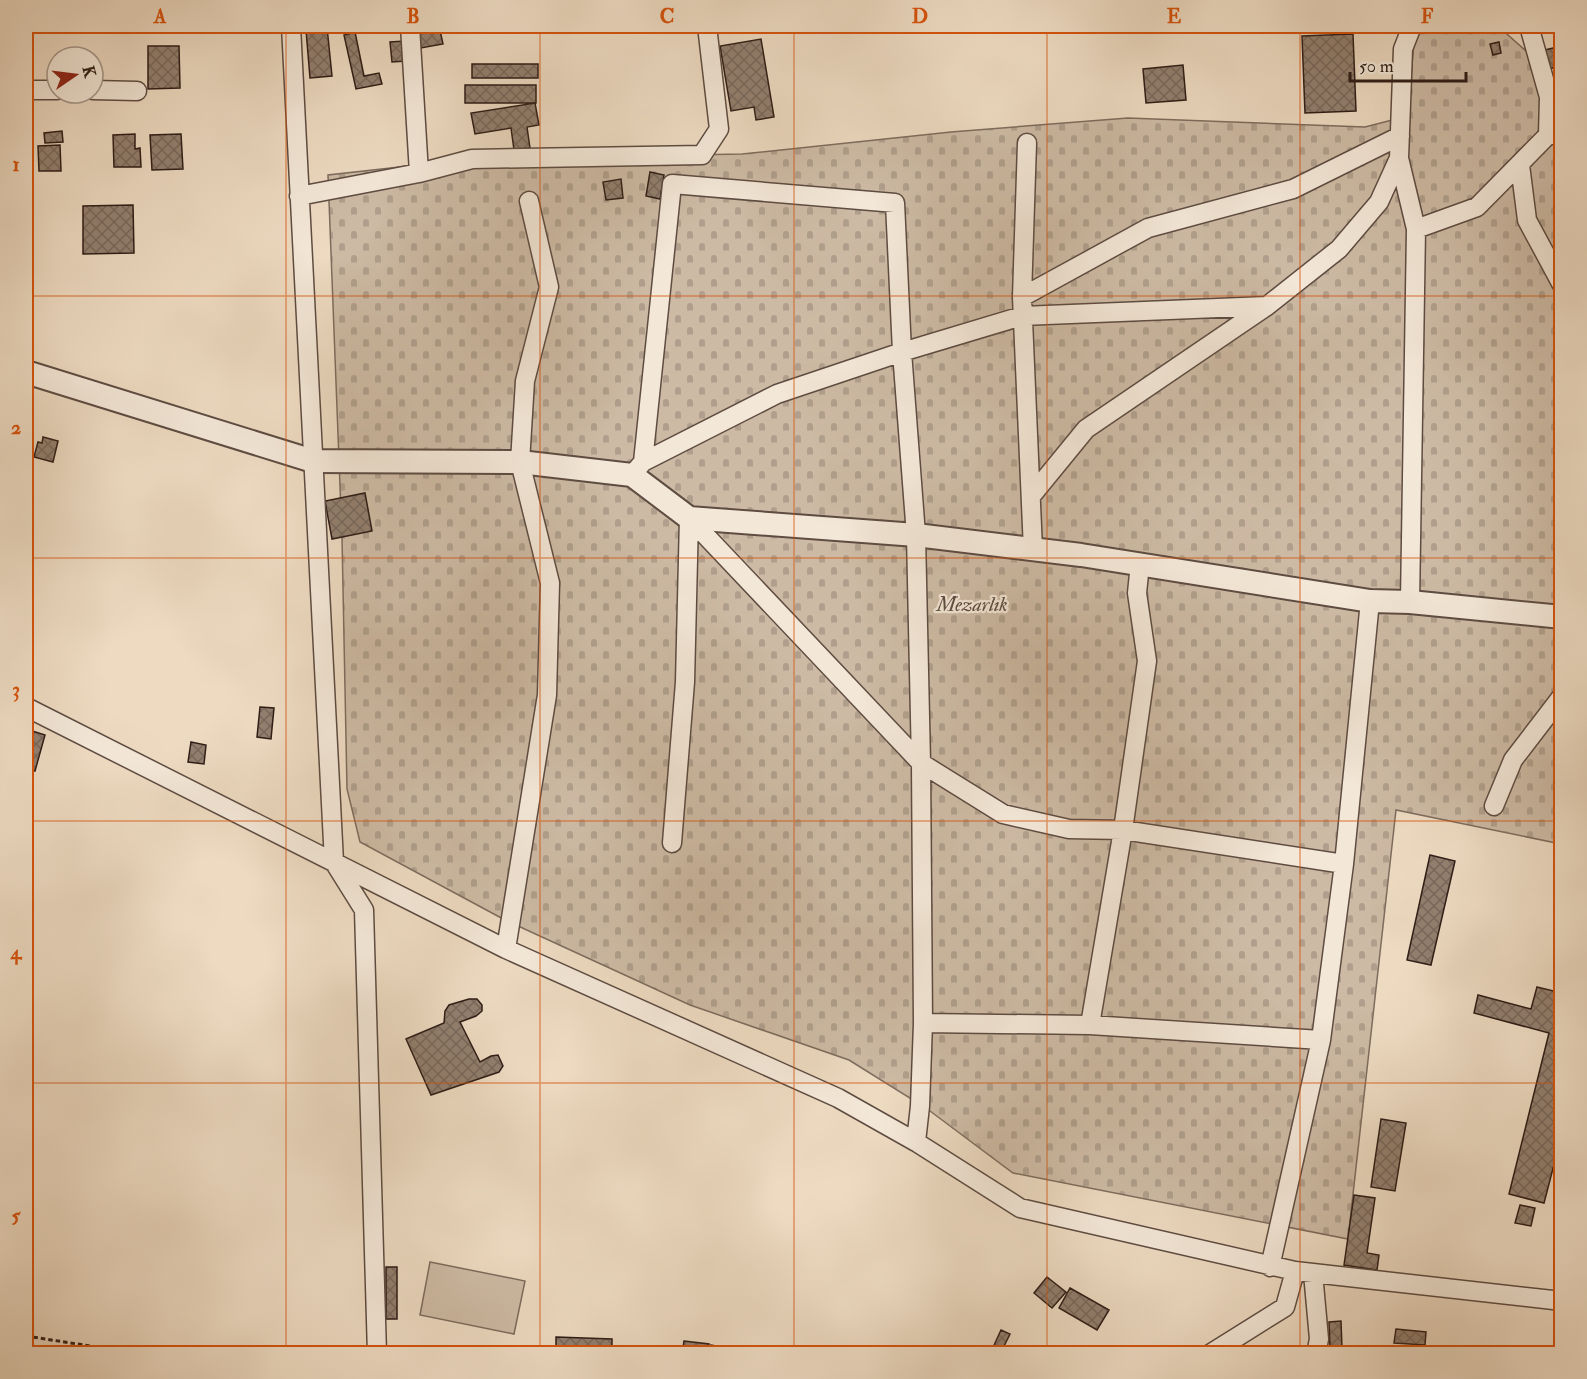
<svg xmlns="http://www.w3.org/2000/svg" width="1587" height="1379" font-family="'IM FELL Double Pica',serif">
<defs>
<pattern id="cemetery-stones" width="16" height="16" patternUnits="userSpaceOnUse" patternTransform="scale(1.5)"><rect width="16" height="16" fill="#cdbaa4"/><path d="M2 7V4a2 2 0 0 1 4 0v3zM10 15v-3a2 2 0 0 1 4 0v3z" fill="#b09f8c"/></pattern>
<pattern id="building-cross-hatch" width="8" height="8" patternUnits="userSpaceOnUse" patternTransform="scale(1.5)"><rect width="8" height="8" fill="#927f6f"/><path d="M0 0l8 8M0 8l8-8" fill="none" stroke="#78675a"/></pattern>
</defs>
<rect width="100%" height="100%" fill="#eddac1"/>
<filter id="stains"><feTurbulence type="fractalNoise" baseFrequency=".00333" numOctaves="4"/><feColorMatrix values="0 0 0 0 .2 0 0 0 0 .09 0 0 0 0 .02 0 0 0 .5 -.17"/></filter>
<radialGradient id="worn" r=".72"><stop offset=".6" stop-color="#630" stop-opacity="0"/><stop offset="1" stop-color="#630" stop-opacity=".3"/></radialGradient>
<path fill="url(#cemetery-stones)" stroke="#7e6c5e" stroke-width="1.5" d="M1418,26L1499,27L1561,82V844L1396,810L1348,1239L1013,1173L926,1108L849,1060L690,1005L505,920L360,842L347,789L342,538L328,175L472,159L742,154L951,132L1128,118L1365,127L1408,116L1415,28Z"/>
<path fill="#cdbaa4" stroke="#7e6c5e" stroke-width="1.5" d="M430,1262L525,1281L514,1334L420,1315Z"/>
<path fill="url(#building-cross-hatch)" stroke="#2f1d17" stroke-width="1.5" d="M104,26H131V29L105,30Z
M361,26H379L380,32L362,33Z
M417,26H439L443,44L421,48Z
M327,27L332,76L310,78L306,30Z
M355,32L364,76L379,73L382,84L356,89L344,35Z
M1353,34L1356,111L1305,113L1302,36Z
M761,39L774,117L756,120L754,107L731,111L720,46Z
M405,41L406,61L392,62L390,42Z
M1499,42L1501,53L1493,55L1490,44Z
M148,46H179L180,88L148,89Z
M1562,46V66L1544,70L1540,51Z
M472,64H538V78H472Z
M1183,65L1186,100L1146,103L1143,69Z
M465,85H536V103H465Z
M535,103L539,125L527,127L530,148L514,150L511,128L475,134L471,113Z
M62,131L63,142L45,143L44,133Z
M135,134V149L140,148L141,167H114L113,135Z
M181,134L183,169L152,170L150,135Z
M60,145L61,171H39L38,146Z
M650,172L664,175L660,199L646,196Z
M621,179L623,198L606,200L603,182Z
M133,205L134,253L83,254V206Z
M43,437L58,441L53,462L34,457L38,442L42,443Z
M365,493L372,531L332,539L325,501Z
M260,707L274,708L271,739L257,737Z
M26,729L45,735L35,771L26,768Z
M191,742L206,745L204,764L188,762Z
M1430,855L1455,861L1431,965L1407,960Z
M1537,987L1562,993V1134L1544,1203L1509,1194L1549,1033L1474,1013L1478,995L1531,1009Z
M469,999H477L482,1005V1011L476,1016L460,1022L480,1062L491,1056L498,1055L503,1066L499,1072L431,1095L406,1039L444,1023L445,1011L449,1005Z
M1381,1119L1406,1123L1395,1191L1371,1187Z
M1354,1195L1375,1198L1367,1253L1379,1255L1377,1270L1344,1265Z
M1520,1205L1535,1208L1531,1226L1515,1223Z
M386,1267H397V1319H386Z
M1047,1277L1066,1292L1052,1308L1034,1293Z
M1070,1288L1109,1310L1097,1330L1059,1308Z
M1341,1321L1342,1348H1330L1329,1322Z
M1396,1329L1426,1332L1425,1345L1394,1343Z
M1001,1330L1010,1334L1000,1354H990Z
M556,1337L612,1339V1354H556Z
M684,1341L709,1344L707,1354H682Z
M711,1345L731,1349L730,1354H709Z"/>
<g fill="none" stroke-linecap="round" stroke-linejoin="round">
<g stroke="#5e4c42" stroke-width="21">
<path id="minor" d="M291,26L334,862L364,910L377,1354
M410,26L419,173
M1529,26L1549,97L1548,135
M26,90H57
M93,90L137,91
M1027,143L1022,297L1033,550
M1399,158L1416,229L1410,602
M1520,165L1527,220L1562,285
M299,196L419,173L472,159L702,155L719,129L707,26
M1416,229L1477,207L1548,135H1562
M1022,297L1148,228L1293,189L1400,136
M643,462L777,394L902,352L1022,316L1267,306
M632,475L643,462L672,184L895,203L902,352L916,535L921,763L923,1023L920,1106L916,1142
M1032,495L1086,429L1267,306L1339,249L1379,202L1399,158L1403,49L1412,26
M689,518L921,763L1003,814L1069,829L1123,830L1344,864
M26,707L506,949L838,1098L916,1142L1020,1208L1295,1271L1562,1301
M1494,806L1513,760L1562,696
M672,843L685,682L689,518
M506,949L547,695L550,583L520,462L525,381L549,287L529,201
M923,1023L1090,1025L1321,1040
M1090,1025L1123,830L1147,661L1137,593L1140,564
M1270,1267L1321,1040L1344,864L1370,601
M1313,1273L1319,1339L1316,1354
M1210,1354L1285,1307L1295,1271"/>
</g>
<g stroke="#5e4c42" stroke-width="26">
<path id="tertiary" d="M26,372L313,461L520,462L632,475L689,518L916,535L1081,555L1370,601L1410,602L1562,617"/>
</g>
<path stroke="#2f1d17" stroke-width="3" stroke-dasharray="4.5 3" stroke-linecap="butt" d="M26,1336L103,1348"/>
<use href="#minor" stroke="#f3e7d7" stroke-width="18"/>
<use href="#tertiary" stroke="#f3e7d7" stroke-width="22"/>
</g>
<path fill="none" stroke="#d6530d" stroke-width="1.5" stroke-opacity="0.55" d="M286,26V1354M540,26V1354M794,26V1354M1047,26V1354M1300,26V1354M26,296H1562M26,558H1562M26,821H1562M26,1083H1562"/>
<g text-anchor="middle" stroke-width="4.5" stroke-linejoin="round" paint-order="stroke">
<g font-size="20" font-style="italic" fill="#5e4c41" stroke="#f3e7d7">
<text x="972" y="611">Mezarlık</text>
</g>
</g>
<rect width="1587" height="1379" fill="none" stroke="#eddac1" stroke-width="66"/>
<g transform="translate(75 75) rotate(76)"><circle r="28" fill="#f3e7d7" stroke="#a5968a" stroke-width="1.5"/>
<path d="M0-4.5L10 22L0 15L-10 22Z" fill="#8f2418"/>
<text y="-9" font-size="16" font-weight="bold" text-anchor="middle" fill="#2f1d17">K</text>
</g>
<path d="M1350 72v9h116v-9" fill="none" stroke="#2f1d17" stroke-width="3"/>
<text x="1359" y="72" font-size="18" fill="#2f1d17" stroke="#f3e7d7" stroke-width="4.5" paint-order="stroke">50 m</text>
<rect x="33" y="33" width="1521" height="1313" fill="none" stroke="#d6530d" stroke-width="2"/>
<g font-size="20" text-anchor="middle" font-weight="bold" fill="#d6530d">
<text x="160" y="23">A</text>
<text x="413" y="23">B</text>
<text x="667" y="23">C</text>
<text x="920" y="23">D</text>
<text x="1174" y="23">E</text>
<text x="1427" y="23">F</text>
<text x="16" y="171">1</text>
<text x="16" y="434">2</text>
<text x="16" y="696">3</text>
<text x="16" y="959">4</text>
<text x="16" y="1222">5</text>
</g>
<rect width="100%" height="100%" filter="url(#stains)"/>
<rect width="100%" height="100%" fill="url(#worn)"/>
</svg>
